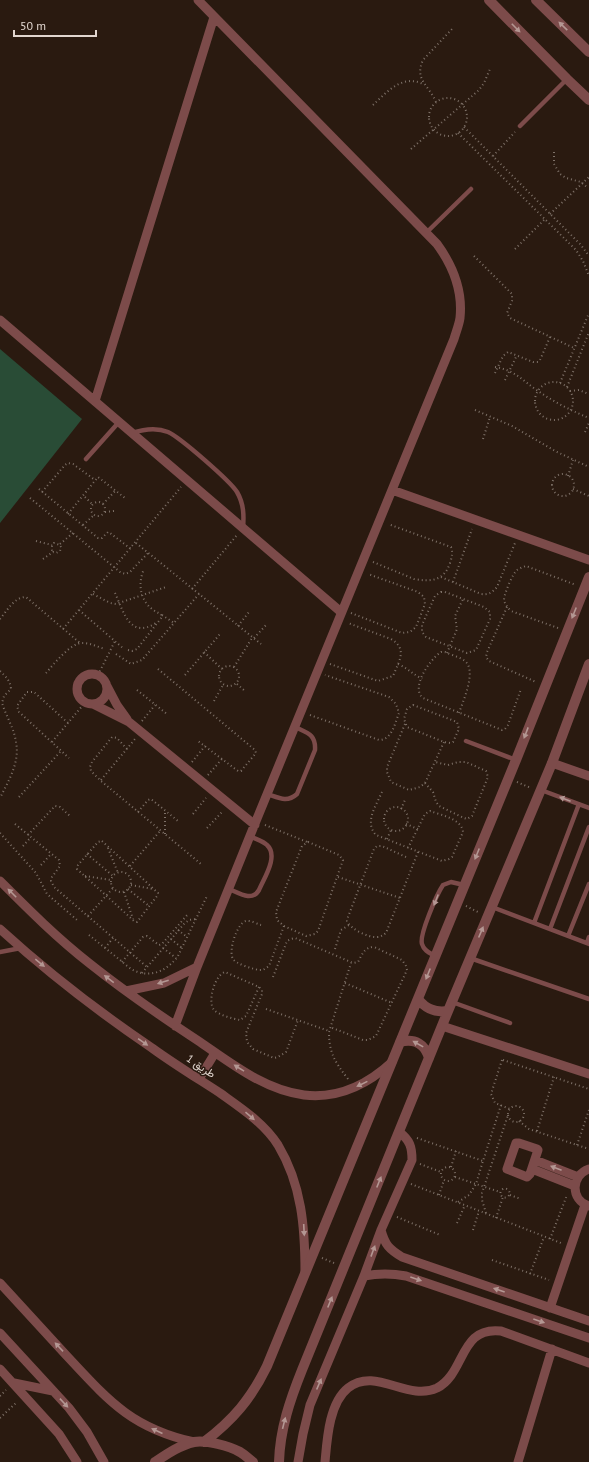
<svg xmlns="http://www.w3.org/2000/svg" width="589" height="1462" font-family="'PT Sans',Vazirmatn,sans-serif">
<rect width="100%" height="100%" fill="#2a1a10"/>
<path fill="#294c36" d="M0,349L82,419L0,523Z"/>
<g fill="none" stroke-linecap="round" stroke-linejoin="round">
<path stroke="#7e7168" stroke-width="2" stroke-dasharray="1 3" stroke-linecap="butt" d="M429 117a19 19 0 1 1 38 0a19 19 0 1 1-38 0Z
M436,102C429,85 414,80 423,60L452,29
M373,105C387,92 402,74 423,84
M464,127L581,245L589,256
M458,133L576,250L583,261L589,276
M411,149L479,90L484,83L490,69
M554,152V164L560,174L566,178L581,182L588,188
M493,156L515,132
M550,214L589,177
M515,249L545,219
M474,256L512,294V301L507,313L510,318L574,348
M495,367C515,370 523,381 538,391C554,402 572,411 589,418
M495,373L503,356L508,352L533,362H538L540,360L550,337
M505,380L517,355
M535 401a19 19 0 1 1 38 0a19 19 0 1 1-38 0Z
M560,383L589,313
M567,387L589,332
M570,391L579,390L589,394
M475,410L512,426L555,451L589,467
M585,432L589,423
M483,439L490,417
M552 485a11 11 0 1 1 22 0a11 11 0 1 1-22 0Z
M568,476L573,460
M39,489L98,538H102L108,532L110,533L131,549
M573,489L589,496
M42,492L65,465L68,463L73,464L95,480
M85,497L93,505
M30,498L120,572L125,574L130,572L148,553
M91 509a7 7 0 1 1 14 0a7 7 0 1 1-14 0Z
M103,504L116,490
M105,512L114,511
M68,514L98,477L125,498
M83,525L94,515
M36,541L52,545
M136,543L261,644
M60,544L73,533
M43,559L53,552L56,553L60,551L61,547L60,545L54,543L52,545V550L53,552
M373,562L414,579C431,582 444,581 450,563C452,557 453,552 451,547L388,524
M441,577L481,594C488,595 492,593 497,587L515,543
M453,582L472,529
M192,589L237,535
M441,592H445L484,607L490,612V619L476,650L467,653L426,637L422,632V625L435,596Z
M115,593C124,613 130,639 156,623
M93,594L110,603L116,604L166,587
M507,607L487,652L486,657L489,661L536,682
M79,610L124,649
M351,613L402,633L410,632L416,627L425,604L424,597L418,592L368,574
M162,615L174,623
M0,619C7,611 14,597 26,597L80,643
M238,626L249,612
M558,628L511,611C507,607 505,604 504,600C504,594 513,573 517,570C520,568 523,567 526,566L576,585
M63,629L181,487
M254,638L267,624
M128,650L132,651L137,649L162,617L161,614C142,607 136,587 144,569
M204,652L222,669
M447,653L457,629L455,616L463,599
M116,654L131,664L142,660L199,594
M330,664L378,681L393,676C399,661 408,649 391,639L348,623
M398,664C407,668 413,674 422,679
M219 676a10 10 0 1 1 20 0a10 10 0 1 1-20 0Z
M234,667L252,638
M158,669L255,750L256,753L241,771H238L198,741
M0,671C6,677 10,680 11,689L4,696L2,703C6,716 14,728 16,742C20,762 9,780 0,798
M46,673C54,664 71,642 83,643C90,643 98,647 105,649
M98,675L115,641
M185,675L220,634
M237,684L245,691
M137,690L167,714
M214,701L223,685
M413,705L457,722L459,729L453,742L450,743L444,742L407,727L404,719L407,709Z
M459,713C463,701 477,671 465,661C460,657 451,655 445,652H441C430,659 410,688 423,698L502,730L505,729L508,725L521,689
M310,715L379,740C392,740 395,723 399,713L396,704L389,697L325,675
M142,721L155,705
M68,723L34,692H27L17,706L19,712L69,758
M405,724L387,767V772L391,782L409,790L420,787L425,783L444,742
M52,742L83,705
M127,749L117,738L112,737L92,762L90,767L91,771L101,781L201,864
M192,762L205,746
M208,775L222,759
M101,780L135,739
M517,782L531,788
M425,783L433,792L436,802L439,806L464,818L467,819L472,816L488,777L486,771L466,762H458L448,765L435,762
M382,792C376,806 364,822 376,835L442,861L449,859L452,857L463,832C462,819 441,815 430,811L425,814L408,848
M19,797L61,751
M384 819a12 12 0 1 1 24 0a12 12 0 1 1-24 0Z
M401,809L405,800
M138,812L148,800L151,799L178,821
M193,814L206,798
M15,824L59,860L60,866L52,877L51,881L54,887L147,967
M406,824L418,829
M265,825L307,842
M207,828L223,811
M0,833L36,873L47,894L77,920
M165,834V810
M28,835L55,806L60,807L70,816
M387,839L391,830
M102,841L158,893L157,896L137,922L134,921L77,869L78,865L98,842Z
M308,842L339,855L343,860L318,931L315,934L306,936L284,926L277,920L276,912L302,846Z
M23,846L31,837
M108,848L118,873
M87,854L113,876
M406,857L382,846H377L374,849L348,917L347,921C350,929 369,938 377,937C381,937 383,935 386,933L418,852
M41,865L51,854
M130,866L160,831
M111 882a10 10 0 1 1 20 0a10 10 0 1 1-20 0Z
M85,876L111,880
M338,877L400,898
M131,885L153,889
M128,889L149,906
M124,892L133,919
M466,906L478,912
M88,916L113,888
M261,925C257,924 251,920 246,921C237,923 228,951 233,959C236,964 253,969 259,970H263L269,966L284,926
M178,930L187,937
M89,935C99,943 110,952 120,960C125,964 130,969 135,971C152,978 168,970 178,956L207,896
M171,939L182,948
M105,948L113,938
M163,948L176,958
M335,949L341,930L349,925
M122,962L143,937L147,936L159,945L162,944L188,914
M142,973L184,924L189,920L196,919
M273,977L287,941L291,939L295,938L353,963L358,962C362,955 364,947 374,947L402,960L406,966L407,970L376,1036L368,1040H363L330,1027
M345,983L392,1003
M259,987L246,1016L240,1020C233,1019 219,1015 214,1010C207,1001 215,975 225,972L259,987L262,990V994L246,1033L247,1042L253,1049L274,1058L278,1057L286,1052L298,1020
M266,1009L329,1031
M502,1060L491,1094L495,1103L510,1109
M503,1060L589,1089
M348,1079C335,1062 329,1053 329,1032L351,963
M508 1114a8 8 0 1 1 16 0a8 8 0 1 1-16 0Z
M519,1121L529,1129L589,1149
M537,1131L554,1077
M417,1138L483,1161
M577,1145L589,1110
M420,1164L441,1172
M441 1174a7 7 0 1 1 14 0a7 7 0 1 1-14 0Z
M451,1167L456,1151
M455,1177L500,1192
M411,1184L561,1243
M500.5 1193a4.5 4.5 0 1 1 9 0a4.5 4.5 0 1 1-9 0Z
M439,1195L444,1180
M510,1195L521,1199
M458,1202L469,1195L476,1184L483,1161L501,1105
M486,1213L482,1200V1193L508,1115
M397,1217L440,1235
M496,1218L503,1197
M457,1223L465,1205
M473,1230L479,1211
M550,1239L567,1195
M322,1258L334,1263
M492,1260L549,1280
M530,1274L544,1237
M0,1396L6,1390
M0,1418L17,1402"/>
<path stroke="#7c4b4a" stroke-width="4.5" d="M520,126L567,79
M426,233L471,189
M132,433C144,429 156,427 168,432C181,438 230,481 237,492C244,504 244,516 243,528
M86,459L119,422
M466,741L516,760
M541,790L589,808
M267,794C279,798 287,803 297,794L315,750C316,734 307,733 295,727
M229,889C239,893 252,902 259,890C264,878 279,856 267,845C263,841 255,839 250,836
M492,907L589,944
M534,923L579,804
M550,929L589,827
M568,936L589,884
M587,943L589,937
M0,952L21,948
M435,956C430,953 424,951 422,944C419,935 437,894 443,885L451,882L464,885
M470,958L589,999
M452,1002L510,1023"/>
<path stroke="#7c4b4a" stroke-width="9" d="M0,320L341,612
M95,401L214,17
M392,490L589,560
M77 689a15 15 0 1 1 30 0a15 15 0 1 1-30 0Z
M107,686L117,705L127,719
M93,704L129,722L255,825
M552,763L589,776
M0,881C29,910 57,938 89,963C124,991 162,1017 200,1042C232,1064 265,1090 304,1095C338,1099 367,1085 392,1062
M0,929C47,972 99,1012 152,1048C174,1064 197,1078 220,1093C241,1108 264,1123 278,1145C302,1185 305,1228 305,1273
M126,991L164,983L197,967
M175,1026L197,967L256,821L454,339C456,332 459,325 460,318C463,290 453,266 437,244L198,0
M442,1026L589,1074
M199,1079L215,1053
M516,1143H519L537,1149L538,1150L530,1174L527,1177L507,1169Z
M535,1160L578,1177
M532,1169L575,1186
M589,1169C571,1175 570,1200 589,1206
M381,1230C385,1245 389,1249 402,1257L589,1321
M364,1276C379,1273 391,1273 406,1276L589,1338
M0,1283C22,1307 44,1331 66,1355C108,1400 131,1428 194,1442
M550,1308L585,1205
M0,1333L69,1408L87,1432L104,1462
M0,1369L59,1434L77,1462
M14,1383L53,1391
M298,1462L303,1434L310,1405L364,1276L381,1230L412,1160C412,1147 410,1140 399,1132
M325,1462C327,1440 329,1403 348,1388C376,1366 407,1402 437,1388C466,1373 459,1326 501,1331L589,1363
M518,1462L552,1349"/>
<path stroke="#7c4b4a" stroke-width="10" d="M489,0L567,79L589,100
M536,0L589,52
M418,999C426,1009 435,1013 448,1011
M400,1042C415,1038 425,1044 429,1058
M204,1442C233,1420 251,1399 267,1366L516,760L589,577
M155,1462C167,1454 180,1445 194,1442C207,1440 229,1446 240,1452C245,1455 249,1459 253,1462
M279,1462C280,1429 290,1400 302,1370L448,1011L552,763L589,664"/>
</g>
<defs><path id="oneway-solid" d="M-6-.8H1V-3.2L6.5 0L1 3.2V.8H-6Z"/></defs>
<g fill="#b49793">
<use href="#oneway-solid" transform="translate(563 26) rotate(-136)"/>
<use href="#oneway-solid" transform="translate(516 28) rotate(45)"/>
<use href="#oneway-solid" transform="translate(574 613) rotate(112)"/>
<use href="#oneway-solid" transform="translate(526 733) rotate(111)"/>
<use href="#oneway-solid" transform="translate(565 799) rotate(-159)"/>
<use href="#oneway-solid" transform="translate(477 854) rotate(112)"/>
<use href="#oneway-solid" transform="translate(12 893) rotate(-135)"/>
<use href="#oneway-solid" transform="translate(436 900) rotate(112)"/>
<use href="#oneway-solid" transform="translate(481 932) rotate(-67)"/>
<use href="#oneway-solid" transform="translate(40 963) rotate(39)"/>
<use href="#oneway-solid" transform="translate(428 974) rotate(112)"/>
<use href="#oneway-solid" transform="translate(109 979) rotate(-143)"/>
<use href="#oneway-solid" transform="translate(163 982) rotate(162)"/>
<use href="#oneway-solid" transform="translate(143 1042) rotate(35)"/>
<use href="#oneway-solid" transform="translate(418 1044) rotate(-151)"/>
<use href="#oneway-solid" transform="translate(239 1068) rotate(-148)"/>
<use href="#oneway-solid" transform="translate(362 1084) rotate(154)"/>
<use href="#oneway-solid" transform="translate(250 1116) rotate(41)"/>
<use href="#oneway-solid" transform="translate(556 1168) rotate(-159)"/>
<use href="#oneway-solid" transform="translate(379 1182) rotate(-68)"/>
<use href="#oneway-solid" transform="translate(304 1230) rotate(87)"/>
<use href="#oneway-solid" transform="translate(373 1251) rotate(-70)"/>
<use href="#oneway-solid" transform="translate(416 1279) rotate(19)"/>
<use href="#oneway-solid" transform="translate(499 1290) rotate(-161)"/>
<use href="#oneway-solid" transform="translate(330 1302) rotate(-68)"/>
<use href="#oneway-solid" transform="translate(539 1321) rotate(19)"/>
<use href="#oneway-solid" transform="translate(59 1347) rotate(-133)"/>
<use href="#oneway-solid" transform="translate(319 1384) rotate(-67)"/>
<use href="#oneway-solid" transform="translate(64 1403) rotate(47)"/>
<use href="#oneway-solid" transform="translate(284 1423) rotate(-76)"/>
<use href="#oneway-solid" transform="translate(157 1431) rotate(-156)"/>
</g>
<g text-anchor="middle" stroke-width="3" stroke-linejoin="round" paint-order="stroke">
<g font-size="11" fill="#e1d6cf" stroke="#2a1a10">
<text transform="translate(201 1066) rotate(34)" y="4">طريق 1</text>
</g>
</g>
<path d="M14 30v6h82v-6" fill="none" stroke="#e1d6cf" stroke-width="2"/>
<text x="20" y="30" font-size="12" fill="#e1d6cf" stroke="#2a1a10" stroke-width="3" paint-order="stroke">50 m</text>
</svg>
